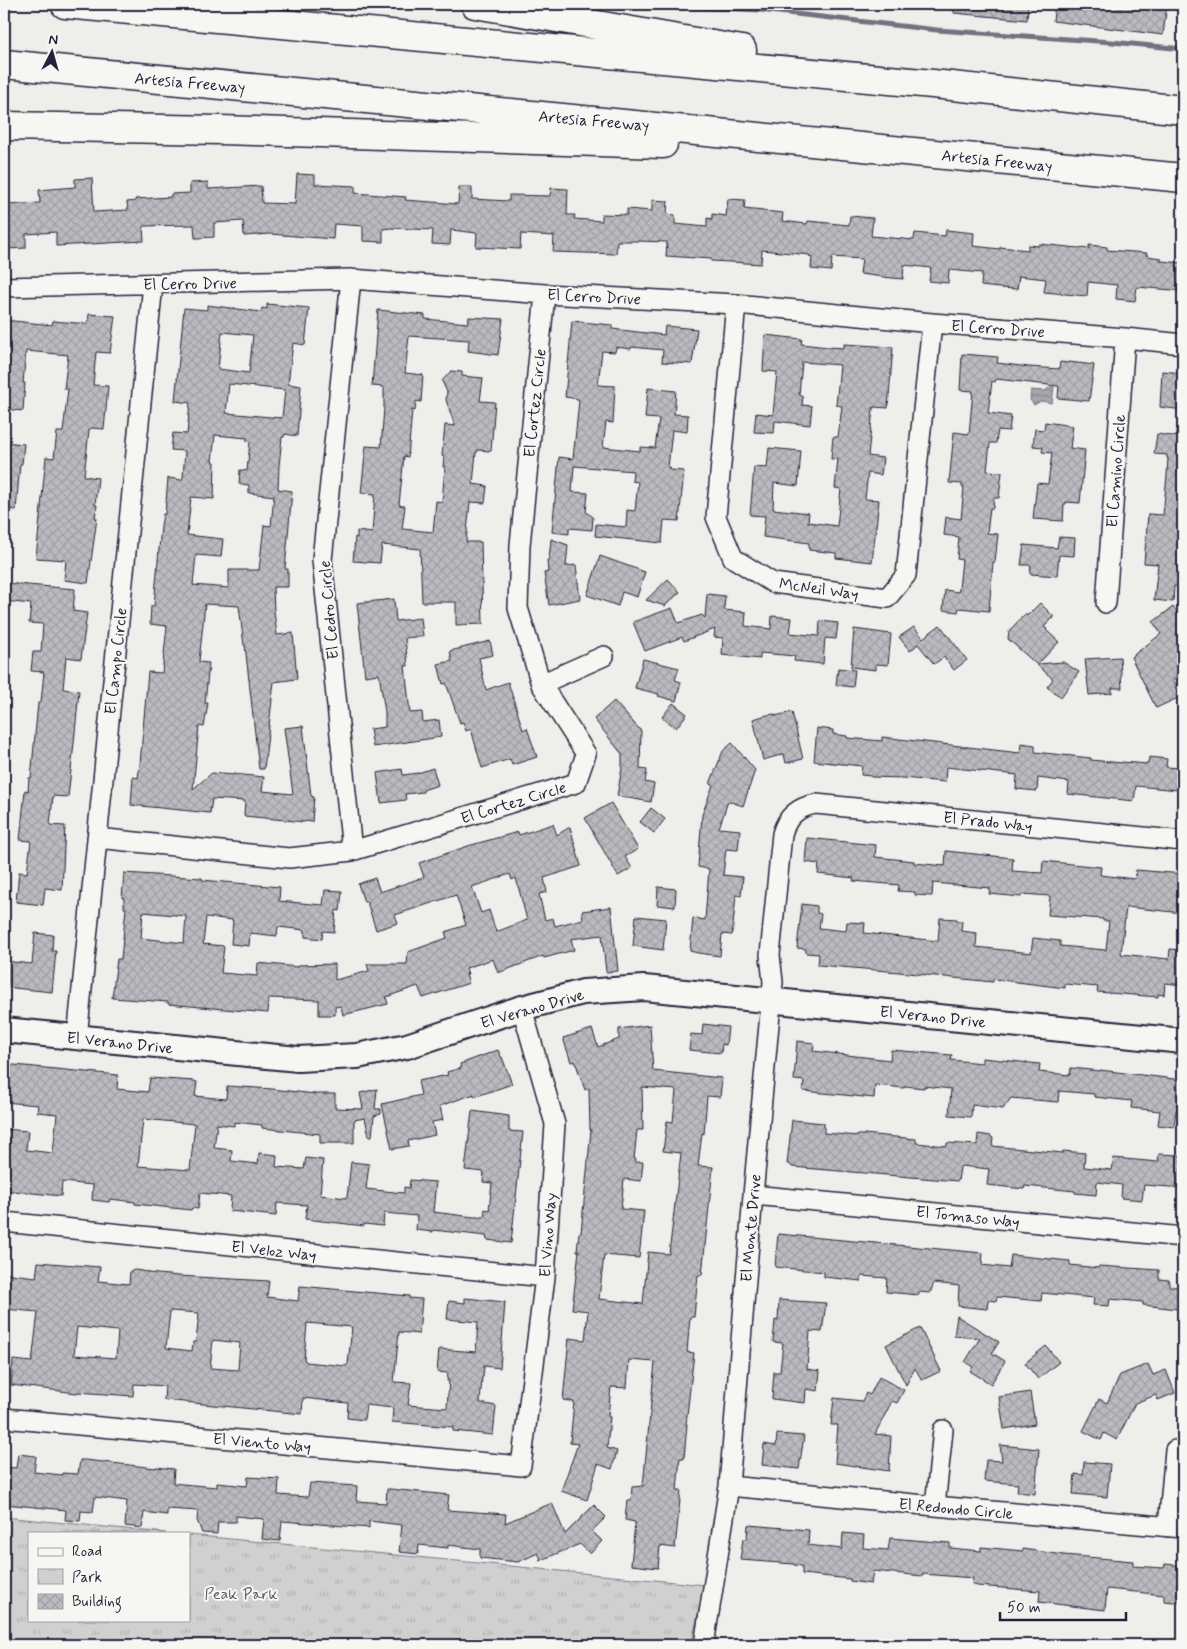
<svg xmlns="http://www.w3.org/2000/svg" width="1187" height="1649" font-family="Mynerve,sans-serif">
<defs>
<pattern id="park-tufts" width="24" height="20" patternUnits="userSpaceOnUse" patternTransform="scale(1.25)"><rect width="24" height="20" fill="#d0d0d1"/><path d="M3 7l-1-3M5 7V3M7 7l1-3M15 17l-1-3M17 17v-4M19 17l1-3" fill="none" stroke="#b2b2b4"/></pattern>
<pattern id="water-rules" width="6" height="5" patternUnits="userSpaceOnUse" patternTransform="scale(1.25)"><rect width="6" height="5" fill="#a7a7af"/><path d="M0 2.5h6" fill="none" stroke="#888890"/></pattern>
<pattern id="building-cross-hatch" width="8" height="8" patternUnits="userSpaceOnUse" patternTransform="scale(1.25)"><rect width="8" height="8" fill="#bbbbbf"/><path d="M0 0l8 8M0 8l8-8" fill="none" stroke="#a0a0a5"/></pattern>
</defs>
<rect width="100%" height="100%" fill="#eeeeeb"/>
<filter id="ink" filterUnits="userSpaceOnUse"><feTurbulence type="fractalNoise" baseFrequency=".02" numOctaves="2"/><feDisplacementMap in="SourceGraphic" scale="10" xChannelSelector="R" yChannelSelector="G"/><feConvolveMatrix kernelMatrix="1 2 1 2 8 2 1 2 1" color-interpolation-filters="sRGB"/></filter>
<g filter="url(#ink)">
<path fill="url(#park-tufts)" stroke="#797986" d="M4,1517L166,1533H29V1620H189V1535L705,1585L691,1645H4Z"/>
<path fill="url(#water-rules)" stroke="#727281" d="M1050,387H1054L1052,403L1041,401L1034,405L1030,400L1031,390L1045,391Z"/>
<g fill="none" stroke-linecap="round" stroke-linejoin="round">
<path stroke="#727281" stroke-width="5" d="M653,4L658,5L760,10L937,30L1112,42L1183,49"/>
</g>
<path fill="url(#building-cross-hatch)" stroke="#22223b" fill-rule="evenodd" d="M954,4H1028L1027,20L954,13Z
M1055,4H1167L1163,35L1053,21Z
M297,174L315,175V184L355,186V193L406,197L405,200L458,204L459,187H472V199L509,201V195L550,196L551,188L568,189L567,215H575L574,219L602,221V214L627,215V209L652,211V200L668,201L667,214L675,215V224L707,227V218L712,219V214L726,216L728,199L745,200L744,209L783,213L782,221L807,224L808,221L849,225L850,216L873,218L871,236L914,240L915,233L945,236L946,230L974,233L973,246L1000,249V247L1028,250V245L1039,246V244L1089,249V245L1107,247V250L1147,253V256L1161,258V261L1183,263V291L1137,287L1135,301L1116,299L1117,285L1088,282L1087,296L1044,292L1046,279L1019,276L1017,289L999,288L981,286L982,273L949,270L948,283L929,281L931,268L904,265L903,279L883,277L860,274L862,259L832,257L831,271L811,269L812,257L809,256L810,255L762,250L761,264L730,262L711,261V259L666,256L667,242L638,241H617L616,254L553,252L554,236L521,234L520,249L476,247L477,233L451,230L450,245L432,244L433,230L391,228L383,229V242L363,241V226L334,224L333,239L270,234L244,236L243,221L214,223V237L199,238H195L194,225L143,226L144,241L125,242L56,246V232L26,234V248L7,249L6,235H4V205L40,203L39,190L75,187V179L92,178L94,212L128,210L127,202L136,201L135,199L171,197V194L190,193V183L208,182V189L261,186L262,203L295,204Z
M267,304L309,308L305,345L293,343L288,384L301,386L297,436L285,434L284,437H282L279,466L278,489L292,491L285,569H288V587H273L274,611L277,635L293,633L297,679L274,682L264,769H259L245,645H244L239,606L205,604L199,662L209,663L205,703H208L204,727L199,726L193,789L212,773L233,775V774L264,777L262,791L293,794L284,728L303,726L311,796L314,797L312,822L305,821V822L244,816L245,801L212,799L210,813L131,805L133,777L138,778L140,764L148,672L162,673L167,626L150,624L151,606H154L161,526L163,514H165L168,478L182,480L183,477L185,451L171,450L173,433L187,434L190,403L175,401L184,308L207,310V305L261,312L262,308L267,309ZM222,332L253,335L249,373L218,369ZM229,384L285,390L282,418L226,413ZM215,435L247,438V441L250,442L247,471L240,470L239,484L249,485V493L274,496L271,526L264,525L259,570H229V588L193,585L196,555L221,557L223,539L187,535L191,497L214,499L215,462L212,461Z
M378,310L425,315V319L468,323L469,317L503,319L498,355L468,351L469,340L409,336L405,373L423,375L421,402L416,401L415,411L412,410L408,457L404,456L399,505L405,506L402,529L433,532L436,501L442,502L445,467H443L444,457L442,456L445,425L455,426L446,400L447,392L442,381L451,371L462,372V376L483,378L480,401L495,402L491,451L477,450V453L476,452L473,484L487,486L485,503L470,502L466,542H481L483,624L456,625V602H422L420,549L382,545L380,563L353,561L355,537L357,538V531L372,533L375,494L361,493L366,446L381,447L384,408V387L372,386Z
M89,314L115,316L110,353L96,352L93,385L108,386L106,409L104,429L91,428L89,430L84,476L98,478L95,505H97L95,518H97L88,583L64,580L66,560L36,558L46,457L54,458L57,432H63L68,389H64L68,355L26,351L23,383H25L23,411L4,409V320L52,325L53,321L88,324Z
M572,321L612,325V329L664,335L665,326L697,329L692,364L662,362L663,350L631,347V349L616,347L615,352L602,351L598,385L615,386L613,423L606,422L603,447L640,451V447L655,448L659,419L645,418L648,388L676,391L674,414L688,415L687,432L672,430L668,468H670V470L684,471L679,521L664,520L662,543L595,536L596,524L626,527L627,510L635,511L638,482L632,481L633,471L574,466L572,492L588,493L586,512L593,517L592,530L569,528V534L552,532L559,457L573,459L579,401L578,399L565,397Z
M765,335L802,339L801,344L828,347L844,348V344L893,347L888,408L874,407L873,409L868,456L883,458L881,475L868,473L865,499L879,500L872,562L836,558V553L809,550V543L763,537L765,516L750,515L754,467L767,468L769,448L801,451L798,486L774,483L773,509L809,513L808,522L837,526L841,489L835,488L838,459H831L833,437H838L842,406L836,405L840,365L802,362L799,395L803,396L802,405L812,406L810,425L775,421L774,433L754,432L756,413L773,415L777,372L763,371Z
M962,354L998,357L997,363L1029,367L1059,369L1060,362L1068,363L1069,362L1094,365L1089,401L1058,398L1059,386H1057L996,379L995,382L992,381L988,413L1011,416L1009,431L998,430L996,443H990L987,471L1002,472L999,498H994L993,508H990L987,533L998,534L995,562H993L989,611L959,608L958,612L943,610L945,590L958,592L959,589L962,560L957,559L959,537L944,535L946,517L961,519L964,487H962V484L949,483L954,432L969,434L973,391L960,390Z
M1162,371L1183,373V410L1160,407Z
M1045,422L1073,426L1070,448L1085,450L1080,503L1066,502V504H1064L1063,521L1033,519L1037,483L1048,484L1052,453L1042,452L1043,447L1033,446L1035,429L1044,430Z
M1157,434L1180,437L1179,440L1183,441V562L1182,574L1183,575V587L1174,586L1173,602L1154,600L1158,564L1144,563L1148,514L1163,515L1167,475L1168,458H1167V455L1154,454Z
M4,442L24,444L22,464H20L16,510L4,508Z
M1059,537L1075,538L1074,556L1059,555L1057,576L1030,574L1031,565H1021L1024,545L1057,548Z
M551,539L568,545L566,566L576,565L580,599L549,605L544,573L548,572L547,560H549Z
M600,556L645,572L637,597L622,592L618,606L587,595Z
M668,579L680,592L665,606L646,600Z
M4,583L75,589L73,611L87,613L81,659L66,657L63,689L79,691L74,743L68,797L53,796L50,825L65,826L62,890L45,888L43,905L16,902L19,872L27,873L31,841L20,840L25,790L28,791L29,778H31L38,703H41L44,672L31,671L33,652H41L43,624L29,623L31,604L4,601Z
M707,594L725,596L724,610L746,612L745,626L771,629L772,616L792,618L790,633L819,636L820,621L838,623L836,639L825,638L823,664L794,661L795,656L760,653V659L722,655L723,638L714,637L715,629L684,641L682,637L645,651L633,622L672,608L678,623L702,615L705,618Z
M394,599L396,621L421,618L423,636L405,638L408,666H405L410,713L422,712L423,722L439,720L441,737L373,747L370,729L385,727V712L379,674L365,676L357,603Z
M1040,603L1054,617L1044,627L1047,629L1046,630L1059,642L1038,664L1063,662L1079,672L1061,697L1047,687L1053,679L1008,639L1009,631L1024,615H1028Z
M1173,607L1183,620V672L1173,680L1177,685L1175,687L1180,697L1156,708L1131,657L1161,634L1153,622Z
M940,625L967,660L954,670L944,657L934,664L918,644L910,651L899,637L914,627L923,638Z
M854,629L891,634L888,665L876,664V670L851,667Z
M490,641L493,655L479,658L486,690L508,682L523,730L527,728L537,757L512,765L510,759L482,768L471,729L466,731L463,722L460,723L446,683L443,684L438,664L452,661L450,651Z
M1120,657L1122,688H1112V693L1089,695L1085,659Z
M643,659L679,668L675,680L681,682L676,701L658,696L659,694L635,688Z
M838,668L855,670L853,687L836,685Z
M614,701L641,731L640,769L647,770L645,782L654,784L651,802L617,796L622,768V754L594,719Z
M673,703L687,714L676,728L662,717Z
M792,712L803,759L786,763L784,754L763,760L753,719L767,715L775,714V716Z
M817,728L833,730V734L847,736V738L882,741V737L1020,753L1021,743L1035,745V752L1091,758V760L1122,763V762L1148,764L1149,757L1167,759L1166,767L1181,768L1178,790L1136,786L1134,801L1068,794L1069,782L1038,778L1037,791L1016,789L1017,775L946,767L945,782L902,778L871,777V776L861,775L862,766L814,761Z
M732,743L755,770L743,806L728,801L719,828L740,830L738,850L726,849L723,875L743,877L741,896L736,895L732,935L722,934L720,956L698,953L690,951L693,918L705,920L709,869L698,867L702,815L713,785L710,784L723,751Z
M433,768L438,785L423,790V792L405,794L406,800L381,803L377,773L402,769L403,775L418,773Z
M611,803L638,849L625,857L632,868L618,876L585,818Z
M651,808L665,819L654,833L640,822Z
M553,824L557,835L570,827L581,866L544,878L547,892L539,894L545,920L553,918L555,926L583,919L582,911L611,907L618,971L606,972L602,935L571,939L574,950L544,958L543,956L498,973L493,959L466,968L468,974H466L469,983L423,998L418,986L386,997L388,1004L343,1015L341,1006L335,1007V1015H319V1000L269,998L268,1013L168,1004V1002L112,998L117,959H121L126,908H124V898H122L124,873L202,878V880L280,887L279,901L323,905L325,890L342,891L340,911L336,910L334,932L323,931L322,939L305,937V930L278,927L277,936L250,933L249,946L231,944L233,920L206,917L203,944L224,946L221,973L257,976L258,963L298,967V965L335,964V980L369,971L367,964H407L408,952L447,938L445,932L466,925L456,895L395,915L398,923L376,930L367,902H364L358,884L375,878L380,892L424,877L419,863L468,846L518,832L519,835ZM510,874L512,880L516,878L527,920L496,932L489,910L481,913L472,887ZM143,912L186,916L184,943L141,938Z
M807,838L876,845L875,857L914,861V863L945,866L946,851L1013,858L1012,871L1042,873L1043,861L1101,867L1100,875L1135,879L1136,870L1183,874V913L1126,907L1121,954L1169,959L1170,949L1183,950V985L1165,983L1164,995L1158,994V997L1097,992L1098,987L1065,984V988L993,979V982L954,978L899,972L818,965L819,954L806,953V949L797,948L802,904L817,906V913L821,914L819,928L846,931L847,922L865,923L864,933L938,941L940,918L957,919V921H962L961,931L977,933L976,947L1031,953L1033,938L1060,941V946L1106,950L1109,921H1103V919L1048,915L1050,896L1022,894L1021,897L989,894L990,888L933,883L932,896L915,895V892L898,891L899,885L853,881L854,878L818,874L819,864L805,862Z
M658,887L676,889L675,907L657,905Z
M636,916L666,919L663,950L633,946Z
M35,933L53,935L52,951H56L52,992L4,987V961L32,964Z
M703,1024L728,1027L726,1045L722,1044L721,1053L689,1050L691,1034L702,1035Z
M650,1025L653,1071L722,1078L720,1097L707,1096L704,1134L702,1133L698,1166L713,1167L702,1275H698L694,1317H690L687,1352L694,1353L686,1424H687L684,1459L680,1458L677,1490H681L675,1548L660,1546L658,1568L631,1565L635,1522L625,1520L627,1500L631,1501L632,1487L643,1486L655,1362L629,1360L627,1388L611,1387L608,1416L610,1417L607,1448L617,1451L612,1469L598,1464L587,1500L561,1491L578,1444L570,1443L574,1402L563,1400L569,1338L585,1340L588,1311L572,1309L579,1251H577L579,1233H581L591,1130H590L589,1088L585,1090L575,1061L571,1062L563,1038L592,1029L598,1047L619,1039V1029ZM642,1087L676,1090L673,1122L667,1121L663,1151L681,1153L669,1254L648,1252L643,1304L599,1299L604,1255L639,1258L644,1211L621,1209L624,1179L641,1181L643,1162H635L636,1159H634L637,1130H643Z
M797,1041L814,1043L813,1051L890,1060L891,1050L952,1055L951,1060L982,1063V1058L1040,1064L1039,1072L1070,1075L1071,1068L1100,1071V1070L1183,1080V1111L1176,1110L1174,1127L1158,1125L1160,1111L1131,1108L1132,1101L1094,1097V1094L1059,1091L1058,1102L1011,1098L1003,1109L972,1105L971,1117L949,1115L951,1089L924,1086V1088L905,1086L904,1088L875,1085L874,1098L803,1091L804,1081L794,1080Z
M498,1050L501,1057H502L512,1084L474,1097V1094L440,1106L443,1120L432,1122L435,1135L408,1141L409,1146L392,1149L382,1104L421,1095L418,1081L448,1075L447,1072L461,1068L460,1064Z
M4,1064L118,1075L117,1089L148,1092L150,1078L194,1081L197,1082L195,1096L226,1099L227,1086L272,1089L315,1094H335V1108L363,1109L360,1093L377,1089L375,1109H381V1114L374,1116L372,1136H369L365,1118L354,1120V1143H320V1134L262,1128V1125L234,1122V1126L217,1124L214,1148L232,1150L231,1161L258,1164L259,1153L277,1155L276,1167L304,1169L306,1158L323,1160L320,1195L347,1198L351,1162L369,1164L366,1189L404,1193V1187L409,1188L410,1180L436,1182L433,1212L474,1217H484L485,1209L489,1210L492,1183L483,1182L484,1172L465,1170L472,1111L509,1116V1131L523,1132L511,1243L487,1240L486,1236L433,1230V1232L416,1230L417,1216L384,1213L383,1226L364,1224V1226L305,1219L307,1205L277,1203L276,1216L230,1211L231,1196L200,1193L198,1209L192,1208L191,1210L135,1204V1202L110,1199L109,1202L92,1200L93,1185L62,1182L61,1196L4,1190V1129L28,1131L26,1150L53,1153L57,1114L37,1112L38,1105L4,1102ZM143,1119L195,1124L190,1170L138,1166Z
M792,1120L824,1123V1133L858,1136V1135H864V1134L916,1139V1143L947,1146V1143L977,1145L978,1134L991,1136V1137L993,1138L992,1146L1063,1153V1151L1085,1153L1084,1167L1112,1170L1114,1158L1158,1162L1159,1154L1178,1155L1183,1157V1188L1144,1185L1142,1200L1121,1198L1122,1185L1097,1182L1096,1195L1075,1193V1191L1025,1186L1024,1189L987,1185L989,1169L961,1166L960,1168L958,1181L792,1167L790,1164H787Z
M778,1234L983,1253L982,1265L1009,1268L1011,1255L1070,1261V1265L1098,1268L1099,1266L1159,1270V1279L1169,1280V1286L1179,1287L1177,1309L1143,1305V1302L1110,1299L1109,1306L1093,1305L1094,1298L1042,1293L1041,1301L997,1297L996,1301L988,1300L987,1309L958,1306L959,1286L934,1283L930,1293L919,1292V1295L886,1292L887,1278L861,1276V1281L824,1277V1272L775,1267Z
M38,1262L100,1267L98,1281L129,1284L130,1271L135,1270L148,1272V1273L178,1276L269,1281L267,1297L298,1301L300,1286L409,1296V1298L420,1299H422L419,1334L399,1332L394,1382L411,1383L408,1405L447,1408L449,1381H447L448,1373L437,1372L439,1349L476,1352L478,1322L447,1319L449,1301L465,1303V1298L505,1302L500,1368L484,1366L483,1377H482L480,1403L496,1406L493,1435L453,1431V1427L392,1422L393,1408L366,1405L364,1420L347,1418L348,1403L303,1398L302,1414L164,1400L165,1386L134,1384L133,1396L77,1392V1393L11,1385L13,1360L32,1362L38,1312L4,1309V1273L36,1277ZM170,1311L199,1313L196,1342H193L192,1351L166,1348ZM307,1323L352,1327L348,1364L346,1366L306,1362V1361L304,1360ZM77,1327L118,1331L116,1358L74,1355ZM213,1340L240,1343L238,1370L210,1368Z
M779,1300L826,1303L822,1332L810,1331L807,1369L820,1371L818,1391L806,1389L805,1403L772,1399L774,1372H780L783,1343L773,1342L775,1320L778,1321Z
M957,1316L999,1342L992,1353L1005,1361L991,1384L970,1371L973,1367L965,1362L980,1338L954,1336Z
M920,1328L941,1371L922,1380L915,1368L906,1385L886,1345Z
M1046,1346L1059,1362L1038,1379L1025,1363Z
M1148,1364L1153,1375L1166,1370L1175,1393L1158,1400L1156,1395L1135,1403L1117,1440L1104,1433L1101,1440L1083,1431L1099,1399L1107,1403L1120,1375Z
M879,1377L904,1390L897,1403L892,1401L875,1434L891,1436L889,1471L835,1463L838,1425H831L834,1398L862,1401L866,1393L870,1395Z
M1030,1392L1035,1424L1004,1429L999,1397Z
M777,1434L804,1436L799,1469L762,1465L764,1444L776,1446Z
M1000,1445L1039,1449L1035,1494L1017,1492L1018,1484L984,1481L986,1460L1002,1461Z
M18,1454L36,1456L34,1472L62,1475V1473L78,1474L80,1460H85L156,1468V1467L174,1469L173,1483L182,1484L217,1487V1483L247,1486L248,1477L279,1479L278,1495L308,1497L310,1483L357,1486L356,1501L386,1503L387,1489H390L449,1495L447,1510L506,1514L505,1523L552,1503L565,1534L594,1505L606,1517L592,1531L602,1541L590,1554L580,1544L539,1561L541,1559L538,1553L518,1562L480,1558V1549L448,1545V1548L419,1545L418,1554L399,1552L402,1525L369,1521V1528L282,1521L280,1541L262,1539L264,1519L236,1516V1522H218L217,1534L202,1533L197,1520L198,1511L167,1509V1515L144,1512L142,1528L125,1526L127,1501L95,1497L93,1512L81,1511L80,1521L65,1520L66,1510L4,1504V1467L16,1468Z
M1084,1462L1110,1464L1107,1497L1073,1494L1075,1474L1083,1475Z
M748,1525L809,1530L808,1545L842,1549L843,1533L864,1535L863,1548L888,1550L890,1538L950,1543V1548L981,1551V1547L1023,1551V1549L1064,1555L1133,1561V1566L1164,1568L1165,1564L1183,1566V1603L1164,1601V1595L1107,1589L1105,1610L1039,1602L1040,1591L977,1586L972,1584L973,1578L923,1574V1576L873,1571L871,1584L850,1581V1579L802,1574V1566L794,1565V1564L740,1560L743,1539H747Z"/>
<g fill="none" stroke-linecap="round" stroke-linejoin="round">
<g stroke="#22223b" stroke-width="22">
<path id="minor" d="M351,279L322,560L352,851
M4,287L351,279L545,294L736,304L932,323L1125,338L1183,344
M736,304L716,517L733,558L773,583L887,598L906,575L932,323
M1106,603L1125,338
M541,684L604,656
M97,838L289,858L352,851L576,783L586,754L541,684L518,608L520,545L545,294
M77,1038L153,284
M753,1195L1183,1237
M4,1222L545,1277
M4,1418L521,1466L545,1277L555,1124L522,1008
M729,1486L935,1506L1183,1528
M935,1506L943,1430
M1168,1527L1175,1450
M704,1645L729,1486L753,1195L773,982L770,955L782,834C787,816 798,807 816,804L1183,841"/>
</g>
<g stroke="#22223b" stroke-width="28">
<path id="tertiary" d="M4,1030L298,1059L357,1056L407,1046L522,1008L583,992L644,988L1183,1041"/>
</g>
<g stroke="#22223b" stroke-width="31">
<path id="motorway" d="M65,4L933,84L1183,110
M475,4L742,50
M4,64L1183,178
M4,126L221,130L663,144"/>
</g>
<use href="#minor" stroke="#f6f6f2" stroke-width="19"/>
<use href="#tertiary" stroke="#f6f6f2" stroke-width="24"/>
<use href="#motorway" stroke="#f6f6f2" stroke-width="28"/>
</g>
</g>
<g text-anchor="middle" stroke-width="4" stroke-linejoin="round" paint-order="stroke">
<g font-size="16" fill="#22223b" stroke="#f6f6f2">
<text transform="translate(190 82) rotate(5)" y="6">Artesia Freeway</text>
<text transform="translate(594 120) rotate(5)" y="6">Artesia Freeway</text>
<text transform="translate(997 160) rotate(6)" y="6">Artesia Freeway</text>
<text transform="translate(190 283) rotate(-1)" y="6">El Cerro Drive</text>
<text transform="translate(594 296) rotate(3)" y="6">El Cerro Drive</text>
<text transform="translate(998 328) rotate(4)" y="6">El Cerro Drive</text>
<text transform="translate(534 403) rotate(-84)" y="6">El Cortez Circle</text>
<text transform="translate(1115 471) rotate(-86)" y="6">El Camino Circle</text>
<text transform="translate(819 588) rotate(8)" y="6">McNeil Way</text>
<text transform="translate(328 610) rotate(-95)" y="6">El Cedro Circle</text>
<text transform="translate(115 661) rotate(-84)" y="6">El Campo Circle</text>
<text transform="translate(513 802) rotate(-17)" y="6">El Cortez Circle</text>
<text transform="translate(988 821) rotate(6)" y="6">El Prado Way</text>
<text transform="translate(532 1008) rotate(-16)" y="6">El Verano Drive</text>
<text transform="translate(933 1016) rotate(6)" y="6">El Verano Drive</text>
<text transform="translate(120 1042) rotate(6)" y="6">El Verano Drive</text>
<text transform="translate(968 1216) rotate(6)" y="6">El Tomaso Way</text>
<text transform="translate(750 1228) rotate(-85)" y="6">El Monte Drive</text>
<text transform="translate(547 1235) rotate(-86)" y="6">El Vino Way</text>
<text transform="translate(274 1250) rotate(6)" y="6">El Veloz Way</text>
<text transform="translate(262 1442) rotate(5)" y="6">El Viento Way</text>
<text transform="translate(956 1508) rotate(5)" y="6">El Redondo Circle</text>
</g>
<g font-size="16" fill="#565668" stroke="#f6f6f2">
<text x="241" y="1599">Peak Park</text>
</g>
</g>
<rect width="1187" height="1649" fill="none" stroke="#f6f6f2" stroke-width="20"/>
<rect x="10" y="10" width="1167" height="1629" fill="none" stroke="#22223b" stroke-width="2" filter="url(#ink)"/>
<rect x="28" y="1532" width="162" height="90" fill="#f6f6f2" stroke="#a1a1a9"/>
<rect x="38" y="1548" width="25" height="8" fill="#f6f6f2" stroke="#a1a1a9"/>
<text x="72" y="1556" font-size="15" fill="#22223b">Road</text>
<rect x="38" y="1569" width="25" height="15" fill="url(#park-tufts)" stroke="#a1a1a9"/>
<text x="72" y="1582" font-size="15" fill="#22223b">Park</text>
<rect x="38" y="1594" width="25" height="15" fill="url(#building-cross-hatch)" stroke="#a1a1a9"/>
<text x="72" y="1606" font-size="15" fill="#22223b">Building</text>
<g transform="translate(52 52) rotate(6)" stroke="#f6f6f2" stroke-width="4" paint-order="stroke">
<path d="M0-4L9 19L0 12L-9 19Z" fill="#22223b"/>
<text y="-8" font-size="14" font-weight="bold" text-anchor="middle" fill="#22223b">N</text>
</g>
<path d="M1000 1612v8h126v-8" fill="none" stroke="#22223b" stroke-width="2.5"/>
<text x="1007" y="1612" font-size="15" fill="#22223b" stroke="#f6f6f2" stroke-width="4" paint-order="stroke">50 m</text>
</svg>
